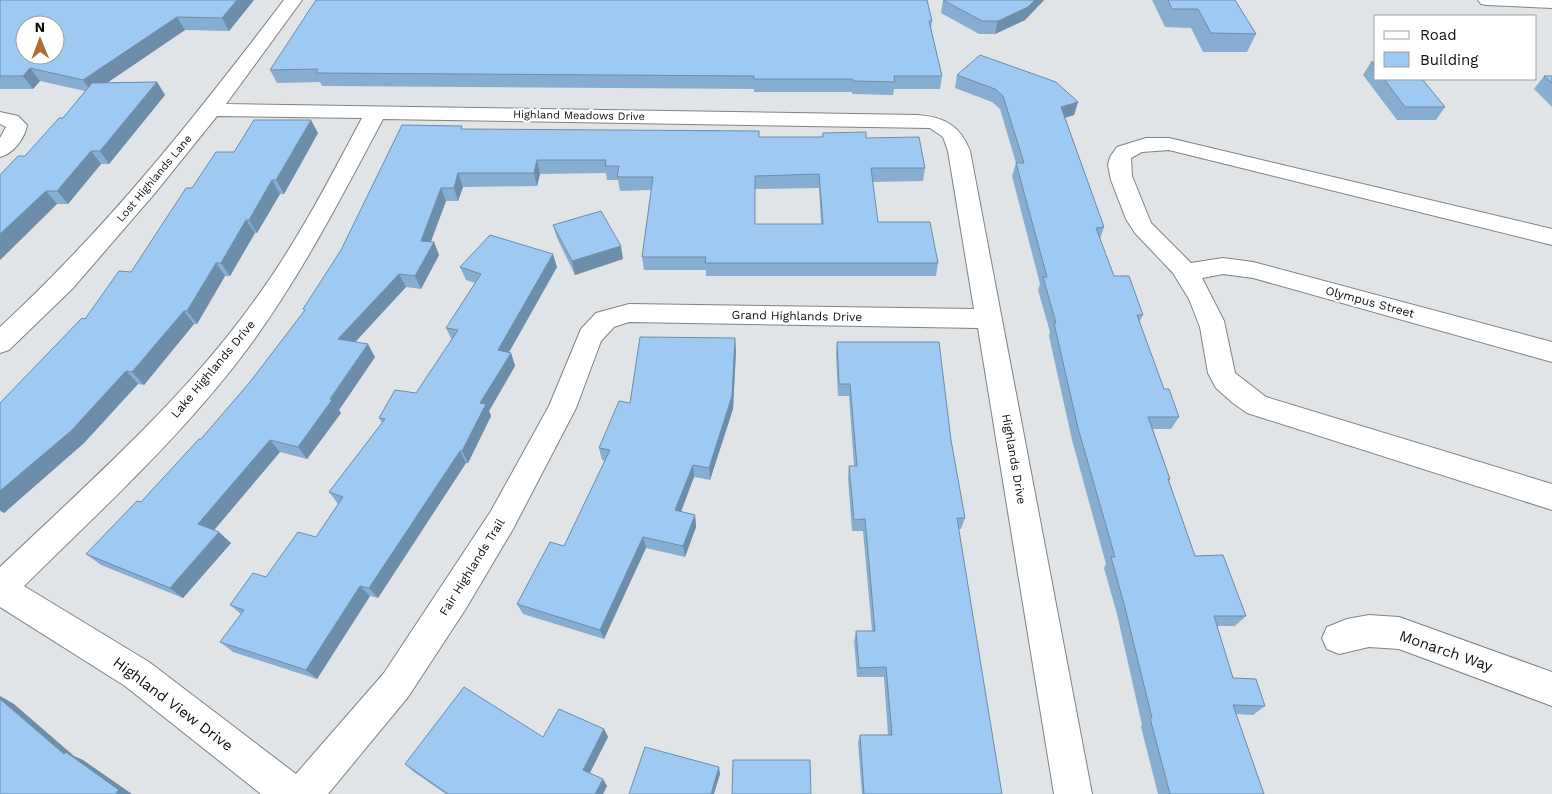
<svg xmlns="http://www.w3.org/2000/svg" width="1552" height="794" font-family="'Work Sans',sans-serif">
<rect width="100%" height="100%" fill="#e1e4e6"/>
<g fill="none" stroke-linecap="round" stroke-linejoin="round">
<g stroke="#7f8284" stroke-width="2">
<path id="minor" d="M284,0H302L226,104L917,115C944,117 960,125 970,151L1092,794H1054L978,328L629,322L614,327L601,341L576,408L513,529L465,610L408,697L328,794H261L125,686L0,607V567C88,483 180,403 252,304C295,246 328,182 362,118L217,116L155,193L73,288L9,350L0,353V327C108,227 195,117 284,0ZM383,119L930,128L943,137L948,151L974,309L629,304L596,313L581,329L549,406L491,511L384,673L296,774L149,662L24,586C99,512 178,440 242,356C298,282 340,200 383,119Z
M1478,0H1552V8L1487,5L1481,4Z
M0,112L18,116L27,125C25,138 13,154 0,157V138L6,127L0,124Z
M1146,138H1169L1552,229V245L1169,150L1142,152L1131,158L1132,176L1151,223L1191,263L1223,258L1253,262L1552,342V362L1253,278L1223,274L1202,278L1224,321L1235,373L1266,397L1552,484V510L1247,413L1233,403L1216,388L1208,373L1200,327L1189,299L1173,273L1135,233L1126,219L1111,180L1108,165L1110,157L1117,147Z
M1369,615L1399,617L1552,672V706L1399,649L1369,647L1339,654L1327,649L1322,638L1327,627L1347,619Z"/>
</g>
<use href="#minor" fill="#fff" fill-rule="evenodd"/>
</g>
<path fill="#87add0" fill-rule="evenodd" d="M0,0H254L229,31L185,30L107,83L157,82L165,95L109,164H101L68,204H57L0,260V175L25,156L63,118L85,91L40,81L33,89H0Z
M943,0H1044L1025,20L995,34H979L941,13Z
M1152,0H1235L1256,34L1247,52H1203L1191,28L1165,27Z
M932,21L931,29L942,76L940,89H894L893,95L852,94V92H754V89L322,86L320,82L277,83L270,70Z
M1371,62H1376V79H1422L1445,107L1436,120H1397L1363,75Z
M957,75L1078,102L1074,115L1065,118L1104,227L1100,239L1114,276L1143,315L1139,323L1164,389L1179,417L1171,429H1153L1170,479L1169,481L1195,556L1246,616L1235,626H1217L1233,678L1265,706L1253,715L1236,714L1264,794H1158L1141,727L1142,725L1117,614L1104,568L1106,564L1072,440L1049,336L1050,332L1038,290L1040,284L1012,176L1016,163L1000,109L992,102L955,88Z
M1544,76H1552V107L1534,89Z
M463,129L759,137H822L823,133L866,138L925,168L923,181L872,182L878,222L938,263L936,276H706V270H644L642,257L651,190L620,191L618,180H607L606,173L540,174L537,186L463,187L458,201H446L431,242H434L439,255L421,289L406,287L355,342L375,357L339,410L341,413L307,459L280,452L214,530L231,543L183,598L101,565L86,554L141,502L201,439L250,382L305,311L303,309ZM819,188L821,224H755V189Z
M318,133L284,194H280L257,233H255L230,276H225L197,324H194L144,385L138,384L84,443L4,513L0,511V403L85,319L131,272L192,188L234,152Z
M553,225L623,259L575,275L557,238Z
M460,267H557L509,352L511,353L515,366L489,411L491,416L468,463H466L378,598L370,596L317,679L233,652L220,642L241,614L230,605L266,577L316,537L338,504L329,492L382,423L379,418L416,393L452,340L446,328L475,283L466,280Z
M837,342L951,440L965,518L961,529H958L1002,794H862L858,743L860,735H888L884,677H857L854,641L856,631H872L863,531H852L848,478L849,466H854L849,396H838L836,354Z
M736,350L733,409L710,480L694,477L681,512L695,515L696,527L685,557L646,548L604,639L523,614L517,604L564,546L605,461L602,460L599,448L630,403Z
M604,729L608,737L590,773L607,786L603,794H446L414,772L405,764L543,737Z"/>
<path fill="#6e8da9" d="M237,0H254L229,31L222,18Z
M1035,0H1044L1025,20L995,34L998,21Z
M177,17L185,30L92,93L83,80Z
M30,68L40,81L33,89L23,76Z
M157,82L165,95L109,164L100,151Z
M1078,102L1074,115L1057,120L1061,107Z
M311,120L318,133L284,194L276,180Z
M91,151L101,164L68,204L57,191Z
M537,160L540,174L537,186L534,173Z
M458,173L463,187L458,201L454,188Z
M272,180L280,194L257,233L249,220Z
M441,188L446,201L426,254L421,241Z
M46,191L57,204L0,260V234Z
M246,220L255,233L230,276L221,263Z
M434,242L439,255L421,289L415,276Z
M621,246L623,259L575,275L572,261Z
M553,254L557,267L503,363L498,350Z
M216,263L225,276L197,324L187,311Z
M399,274L406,287L346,352L338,339Z
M184,311L194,324L144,385L132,372Z
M735,338L736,350L733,409L710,480L709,468Z
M368,344L375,357L339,410L341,413L307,459L298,447Z
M511,353L515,366L489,411L491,416L468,463L462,451L480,403Z
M126,371L138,384L84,443L4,513L0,510V491Z
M270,440L280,452L210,535L198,524Z
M460,451L466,463L378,598L369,588Z
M693,465L694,477L677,522L675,510Z
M695,515L696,527L685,557L683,546Z
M219,532L231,543L183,598L170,588Z
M643,537L646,548L604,639L600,630Z
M360,586L370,596L317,679L306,670Z
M0,696L14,704L74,756L83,760L132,794H118L64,754L0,699Z
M604,729L608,737L587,778L583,770Z
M719,767L720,774L714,794H711Z
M603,779L607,786L603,794H595Z"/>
<path fill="#9dc9f2" stroke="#6e8da9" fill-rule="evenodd" d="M0,0H237L222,18L177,17L83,80L30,68L23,76H0ZM25,25H55V55H25Z
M316,0H927L932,21H929L942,76H894L895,82L853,81V79H754V76L316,73L318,69L270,70Z
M943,0H1035L1028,7L998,21H982Z
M1168,0H1235L1256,34L1211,33L1198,9H1172Z
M980,55L1056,82L1078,102L1061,107L1104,227L1096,228L1114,276H1129L1143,315H1137L1164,389H1169L1179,417H1148L1170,479H1168L1195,556L1223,555L1246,616H1214L1233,678L1256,679L1265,706L1233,705L1264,794H1170L1150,718H1152L1124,604L1111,557H1115L1078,428L1054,323H1056L1043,277H1047L1016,163H1024L1003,96L995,89L957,75Z
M1371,62H1376V68Z
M1544,76H1552V83Z
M1384,79H1422L1445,107H1405Z
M157,82L100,151H91L57,191H46L0,234V175L18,156H25L59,118H63L92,83Z
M254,120H311L276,180H272L249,220H246L221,263H216L187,311H184L132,372L126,371L71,431L0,491V403L82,318L85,319L119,271L131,272L186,188H192L216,152H234Z
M402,125L462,126L461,129L759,131V137H823V133L866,132V138L919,137L925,168H871L878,222H930L938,263H705L706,257H642L653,177H617L619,166H605L606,160H537L534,173H458L454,188H441L421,241L434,242L415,276L399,274L338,339L368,344L330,399L332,400L298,447L270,440L198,524L219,532L170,588L86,554L137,501L141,502L199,439H201L250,382L305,310L303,309L341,250ZM819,174L823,224H755V176Z
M601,211L621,246L572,261L553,225Z
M490,235L553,254L498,350L511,353L480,403L486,404L462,451H460L369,588L360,586L306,670L220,642L244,610L230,605L253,573L266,577L298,532L316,537L343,497L329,492L385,419L379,418L395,390L416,393L458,330L446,328L481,274L460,267Z
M640,337L735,338L732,396L709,468L693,465L675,510L695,515L683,546L643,537L600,630L517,604L550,542L564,546L610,450L599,448L619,401L630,403Z
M837,342H939L951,440L965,518H957L1002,794H864L860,735H892L886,667L859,668L856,631H875L865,519L854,520L849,466H857L850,384H839Z
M464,687L543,737L559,709L604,729L583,770L603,779L595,794H448L405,764Z
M0,699L64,754L66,752L119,790L116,793L118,794H0Z
M645,747L719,767L711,794H629Z
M733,760H810L811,794H732Z"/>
<g text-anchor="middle" stroke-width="4.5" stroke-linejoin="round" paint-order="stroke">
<g font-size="11" fill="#0d0e0f" stroke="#fff">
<text transform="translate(579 115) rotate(1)" y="4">Highland Meadows Drive</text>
<text transform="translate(154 178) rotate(-50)" y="4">Lost Highlands Lane</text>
</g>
<g font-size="12" fill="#0d0e0f" stroke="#fff">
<text transform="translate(1370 302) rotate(15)" y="4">Olympus Street</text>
<text transform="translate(797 316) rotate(1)" y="4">Grand Highlands Drive</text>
<text transform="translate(213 369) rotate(-50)" y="4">Lake Highlands Drive</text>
<text transform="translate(1014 459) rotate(80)" y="4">Highlands Drive</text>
<text transform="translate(472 567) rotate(-58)" y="4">Fair Highlands Trail</text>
</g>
<g font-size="15" fill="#0d0e0f" stroke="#fff">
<text transform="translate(1446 651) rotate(19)" y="5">Monarch Way</text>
<text transform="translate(173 704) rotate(37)" y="5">Highland View Drive</text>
</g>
</g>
<rect x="1374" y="15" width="162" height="65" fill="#ffffff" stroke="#9e9f9f"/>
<rect x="1384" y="31" width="25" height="8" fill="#ffffff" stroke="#9e9f9f"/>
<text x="1420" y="40" font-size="15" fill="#0d0e0f">Road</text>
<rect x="1384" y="52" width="25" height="15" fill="#9dc9f2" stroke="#9e9f9f"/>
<text x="1420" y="65" font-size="15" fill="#0d0e0f">Building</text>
<g transform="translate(40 40) rotate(359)"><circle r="24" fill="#ffffff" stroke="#9e9f9f"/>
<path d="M0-4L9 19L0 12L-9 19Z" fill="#ab7031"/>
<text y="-8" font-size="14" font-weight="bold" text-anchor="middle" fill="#0d0e0f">N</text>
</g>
</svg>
